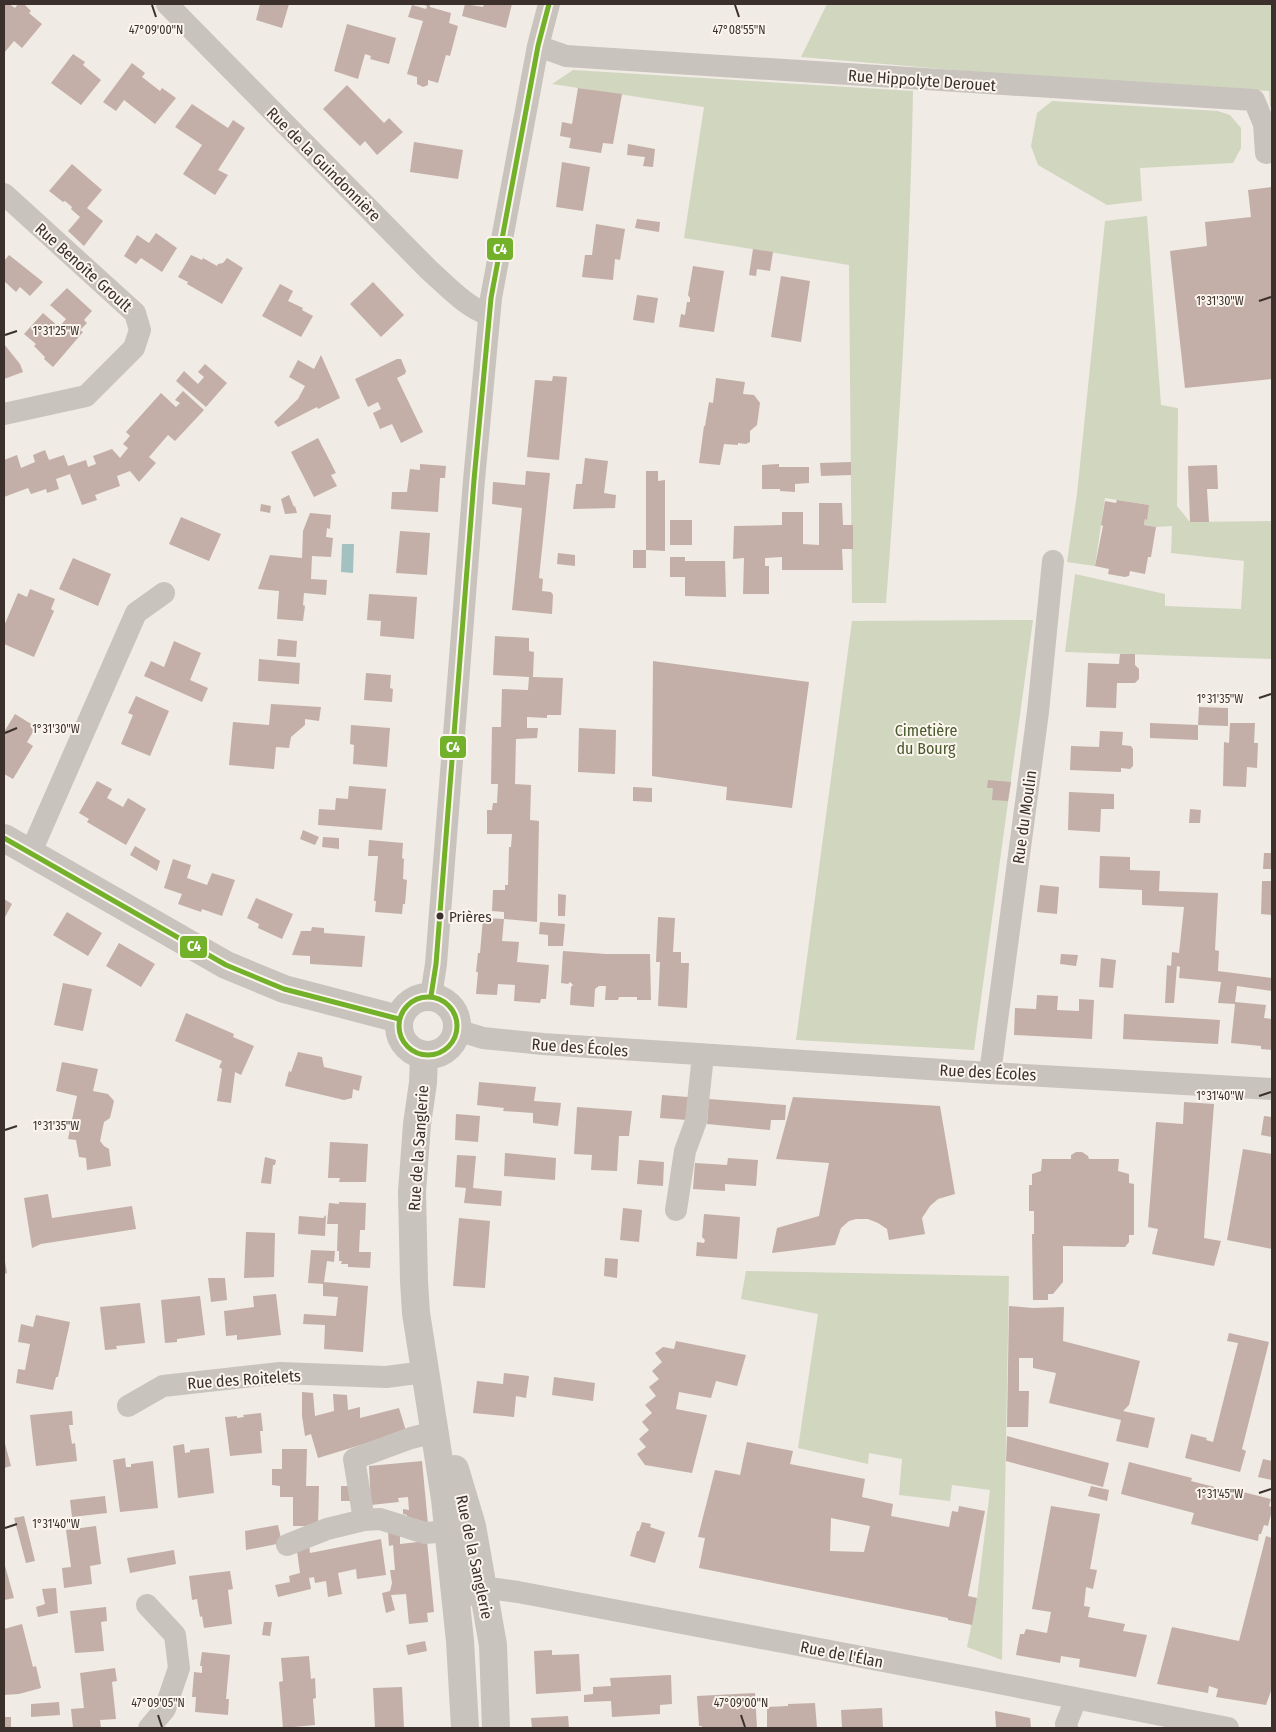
<svg xmlns="http://www.w3.org/2000/svg" width="1276" height="1732" font-family="'Fira Sans Condensed',sans-serif">
<rect width="100%" height="100%" fill="#f0ebe5"/>
<path fill="#d1d6bf" d="M827,4H1272V106L1270,107L1269,91L1002,74L801,57Z
M573,70L913,91C910,261 899,433 886,603H852L849,265L684,238L704,107L552,84Z
M1052,101L1218,111L1230,115L1241,128V148L1233,163L1140,168L1142,201L1107,205L1038,165L1031,146L1037,113Z
M1147,216L1161,405L1178,408L1177,506L1190,522L1272,521V659L1065,652L1075,574L1165,594V606L1241,609L1244,561L1171,553L1172,526L1156,527L1144,525L1149,505L1105,498L1095,566L1067,562L1077,494L1105,221Z
M1033,620L974,1050L796,1040L852,621Z
M746,1271L1009,1276L1002,1660L967,1647L977,1598L990,1490L952,1485L950,1501L899,1495L902,1459L869,1453L868,1464L798,1448L818,1314L741,1299Z"/>
<path fill="#a1c2c1" d="M342,544H354L353,573L341,572Z"/>
<path fill="#c3afa7" fill-rule="evenodd" d="M4,4H9L15,8L18,4H24L31,11L29,13L42,24L22,48L14,41L4,53Z
M260,4H289L282,28L256,20Z
M421,4H430V7L451,13L449,23L458,26L450,56L446,55L438,83L428,80V85L423,87L417,84V77L407,74L423,21L408,17L412,5L426,9L427,6Z
M465,4L483,7L484,4H512L506,28L462,16Z
M347,24L396,38L389,64L370,59L371,56L365,54L358,79L334,71Z
M73,54L85,62L83,65L101,80L81,105L51,83Z
M132,63L145,73L142,77L160,91L162,88L176,98L155,124L124,100L116,111L103,102Z
M347,85L384,123L389,118L403,132L377,155L365,141L360,146L323,109Z
M578,88L622,94L613,144L603,143L601,153L569,148L571,138L560,136L562,122L572,124Z
M192,104L228,128L233,120L245,128L218,170L228,175L215,195L183,174L202,145L175,127Z
M414,142L463,150L458,179L410,172Z
M628,144L655,149L653,167L643,166L645,157L627,155Z
M562,162L590,167L583,211L556,207Z
M72,164L102,190L87,208L103,221L84,246L68,231L80,217L71,209L72,207L65,201L63,202L49,191Z
M1272,187V379L1185,388L1170,251L1207,246L1205,222L1251,217L1248,190Z
M637,219L660,222L659,232L635,228Z
M596,224L625,229L620,260L615,259L613,280L582,277L585,255H592Z
M156,233L177,248L162,272L141,258L136,264L124,256L137,235L149,243Z
M753,249L773,252L770,271L757,269L756,276L749,275Z
M9,255L43,282L30,296L20,287L16,292L4,281V261Z
M191,255L202,260L203,258L217,266L218,264L223,263L227,258L243,268L222,304L187,284L188,282L178,277Z
M693,266L724,271L714,332L679,327L681,314L685,315L687,302H690V298L688,295Z
M781,276L810,281L801,342L771,337Z
M373,282L404,315L381,337L350,304Z
M280,284L293,291L288,301L303,308L302,310L313,316L301,337L262,316Z
M67,288L92,311L84,320L87,323L80,330L83,332L53,367L44,359L45,357L34,346L36,344L24,334L43,313L59,327L66,319L50,305Z
M637,295L658,298L654,323L633,320Z
M4,344L20,364L23,372L4,379Z
M321,355L340,398L318,409L317,407L278,427L274,422L298,399L305,386L289,377L298,360L314,369Z
M397,359H401L406,371L405,374L397,378L423,432L401,443L392,424L380,429L373,413L381,409L378,402L368,407L355,379Z
M205,364L227,383L206,407L176,381L184,371L198,384L204,377L198,372Z
M553,376L567,377L559,460L527,457L535,380L552,381Z
M716,378L745,382L743,394L754,395L760,403L757,425L750,431V442L746,444L738,443V445L724,444L720,465L699,463L704,426H705L709,402L713,403Z
M183,391L204,410L175,441L168,435L149,457L156,463L139,482L130,471L117,476L120,486L95,495L97,500L82,505L70,474L56,479L59,489L47,493L46,489L31,494L28,488L4,497V460L17,455L21,468L35,462L33,455L45,450L49,460L64,455L68,466L86,460L88,467L96,464L93,456L112,449L120,458L128,448L123,444L130,436L126,432L161,393L176,407L180,403L175,400Z
M318,438L336,473L331,475L337,486L314,497L291,452Z
M585,458L608,461L604,493L616,495L615,508L573,509L576,484H582Z
M851,462V475L821,476L820,463Z
M420,464L446,466L445,478H440L438,512L391,509L392,492H407L410,469L420,470Z
M779,464V467H809V483L795,484V492L780,491V489H762V465Z
M1217,465L1218,489H1207L1209,522H1190L1188,466Z
M526,471L550,473L539,578L543,579L542,591L551,592L553,595L552,614L512,610L522,508L492,504L493,482L525,485Z
M646,471H658V481L665,480V551L646,550V568H633V550H646Z
M289,495L294,507L295,506L297,513L285,514L281,499Z
M1117,500L1149,505L1147,520L1145,519L1144,525L1156,527L1151,557H1148L1145,574L1130,571L1129,576L1125,577L1108,574L1109,569L1095,566L1103,526L1101,525L1105,501L1116,503Z
M819,503H842L843,525H853V549H842L843,570H782V557L765,558V566H769V594H743L744,558L733,559L734,526L782,525V512H803V544L819,545Z
M261,504L271,506L270,513L260,511Z
M310,513L331,515L330,529L327,528L326,537L333,538L331,557L312,556L311,579L327,580L326,595L304,593L303,605L305,606L303,621L277,619L279,591L258,589L270,555L302,558L303,531Z
M181,517L221,534L209,561L169,544Z
M670,520H692V545H670Z
M400,531L430,533L427,575L396,573Z
M558,553L575,555V566L557,564Z
M670,557H685V561H725L726,597L685,596V577H670Z
M73,558L111,574L98,606L59,589Z
M30,589L55,599L51,609L54,611L34,657L4,644V626L18,593L27,597Z
M369,594L417,597L414,639L380,636L381,621L367,620Z
M495,636L529,638V651L534,652L533,677L563,678L561,715H547V718L527,717V728H538L537,738L516,739L515,784L531,785L530,820L539,821L537,922L504,919V912L492,911L493,890H505V885H508L509,847H511L512,834H487V810H492L493,803H497L498,784H491L492,727H501L502,689L528,690L529,677L493,675Z
M278,639L297,641L296,657L277,656Z
M174,641L201,653L190,680L208,688L202,702L144,676L151,661L164,667Z
M1120,654H1135V665L1139,669V679L1135,683H1117L1116,708L1086,707L1088,663L1119,664Z
M259,659L300,663L299,684L258,681Z
M653,661L809,682L792,808L726,800L727,787L652,776Z
M366,673L391,675L390,688L393,689L392,702L364,700Z
M136,696L169,711L150,756L121,744L133,715L128,713Z
M271,704L321,707L319,721L305,719V725L291,737L289,748L276,747L274,769L229,765L233,722L269,725Z
M1199,707L1228,708V726L1198,725Z
M15,714L36,727L27,742L33,746L13,779L4,774V732Z
M1150,723L1198,725V740L1150,738Z
M1230,723H1255L1254,743H1258L1257,768L1247,767L1246,787L1223,786L1224,742L1229,743Z
M351,725L390,728L387,767L353,764L354,745L350,744Z
M579,728L616,730L615,774L578,772Z
M1100,731L1123,732L1122,745L1131,746L1133,749V766L1130,769L1121,768V772L1070,770L1071,746L1099,747Z
M988,780L1011,782L1008,801L992,800L993,788H987Z
M97,781L112,789L107,798L123,807L128,798L146,809L126,845L87,822L89,819L79,813Z
M349,786L386,789L382,830L318,825L319,809L335,810L336,798L348,799Z
M633,787L652,788V802L633,801Z
M1069,792L1114,794V809H1101L1100,832L1068,830Z
M1190,809L1201,810L1200,823H1189Z
M303,830L319,837L315,845L300,839Z
M323,837L339,838V849L322,847Z
M369,840L403,843L402,858L404,859L403,879L407,880L405,904H403L402,914L375,912L376,901H374L378,856H368Z
M135,846L160,861L157,871L130,855Z
M1264,853H1272V869H1263Z
M1100,856L1130,857V870L1160,871L1159,891L1218,893L1215,950L1219,951L1218,971L1272,978V991L1237,986L1235,1002L1266,1005L1264,1018L1272,1019V1050L1261,1049V1046L1231,1043L1235,1004L1218,1003L1221,982L1179,978L1180,967L1177,966L1174,1003H1165L1167,965L1171,966L1172,952L1179,953L1184,907L1142,905V890L1099,888Z
M173,859L191,865L187,878L207,885L212,873L235,880L222,916L202,909L201,912L178,904L182,894L164,888Z
M1262,881H1272V915L1261,914Z
M1040,885L1059,887L1057,914L1037,912Z
M558,894L566,895L565,916H558Z
M256,898L293,914L282,939L258,928L259,924L247,918Z
M4,899L12,904L4,919Z
M67,912L102,933L88,956L53,935Z
M658,917L675,918L673,952H681V963H689L687,1008L658,1006L660,962H656Z
M483,918L504,919L502,941L519,942L517,962L549,965L546,999H541L540,1003L514,1001L515,985L498,984L497,995L476,994L478,972H476L478,953H480Z
M540,922L565,924L563,946H548V935L539,934Z
M312,927L324,928V933L365,936L362,967L310,964V956L292,955L301,931H311Z
M119,943L155,964L141,987L106,966Z
M563,951L606,954H650L651,1000H637V997H619L618,1000H605L606,986H599L595,989L594,1007L570,1005L571,987L573,985L570,982L568,984L561,983Z
M1061,954L1078,955L1076,966L1060,964Z
M1101,958L1116,960L1113,988L1099,987Z
M63,983L92,989L83,1031L54,1025Z
M1037,995L1058,996L1057,1010L1079,1011V999L1094,1000L1092,1039L1014,1035L1015,1008L1036,1009Z
M186,1013L234,1034L233,1037L254,1046L241,1075L235,1072L231,1103L217,1101L222,1069L219,1067L222,1061L175,1041Z
M1124,1014L1220,1020L1218,1044L1123,1039Z
M298,1052L322,1057L324,1067L362,1076L359,1091L353,1089L352,1098L344,1100L285,1086L289,1071L291,1072Z
M62,1062L98,1069L93,1091L108,1094L114,1101L110,1118L104,1122L100,1141L104,1146L109,1149L111,1166L87,1170L86,1158L79,1157L76,1140L68,1139L77,1096L56,1091Z
M479,1082L536,1087L534,1101L561,1103L558,1126L533,1123V1113L503,1111L504,1108L477,1105Z
M662,1095L688,1097L687,1120L660,1118Z
M793,1097L940,1106L955,1194L938,1199L930,1206L922,1218L925,1234L889,1240L887,1229L878,1223L868,1219H856L849,1221L841,1228L835,1245L772,1253L777,1228L819,1216L829,1163L776,1159Z
M709,1099L786,1105L785,1120H771L770,1130L707,1124Z
M1184,1102L1214,1104L1204,1238L1221,1241L1214,1266L1152,1254L1158,1229L1148,1227L1156,1122L1183,1124Z
M577,1107L632,1111L629,1136H619L617,1171L591,1170L592,1155L574,1154Z
M456,1114L480,1116L478,1142L455,1140Z
M1264,1116L1272,1117V1137L1261,1135Z
M330,1142L368,1144L366,1182H339L340,1178H328Z
M1243,1149L1272,1154V1249L1227,1240Z
M1076,1152H1082L1088,1156L1089,1159H1119L1118,1171L1129,1174V1183L1134,1184V1235H1129V1242L1125,1247L1063,1246V1282L1053,1294H1048V1300H1033L1032,1234H1034V1211H1029V1185H1032V1174L1041,1171L1042,1159H1071V1155Z
M505,1153L556,1158L555,1180L504,1176Z
M457,1155L476,1156L473,1188L502,1191L501,1206L464,1203L466,1188L455,1187Z
M265,1157L276,1160L275,1165H273L271,1184L261,1183Z
M728,1158L758,1160L756,1186L725,1184V1191L693,1189L695,1163L727,1165Z
M639,1160L664,1162L663,1186L637,1184Z
M48,1194L52,1218L132,1206L136,1229L41,1244L32,1248L24,1198Z
M339,1202L366,1203L365,1230H360L359,1252H371L370,1268L348,1267V1264H341L342,1261H339V1251H337L338,1224H327L329,1203L339,1204Z
M623,1208L642,1210L639,1242L620,1240Z
M704,1214L740,1217L737,1259L696,1256L697,1242L704,1243L705,1240L702,1237Z
M326,1215L325,1236L298,1234L299,1216L323,1218Z
M459,1218L490,1221L485,1288L453,1286Z
M246,1232L275,1233L274,1277L244,1278Z
M311,1250L335,1251L334,1262L327,1261L324,1282L368,1286L363,1352L324,1349L325,1325L303,1324L304,1314L336,1316L338,1297L323,1296V1284L308,1283Z
M4,1256L7,1273L4,1274Z
M605,1258L618,1259L617,1278L604,1276Z
M208,1278H225L227,1300L211,1302Z
M276,1294L281,1335L237,1340V1335L226,1336L224,1311L254,1307L253,1296Z
M200,1296L205,1335L177,1339V1342L165,1343L161,1300Z
M140,1303L145,1343L116,1346L117,1349L105,1350L100,1307Z
M1009,1306L1033,1308L1064,1307L1063,1341L1140,1361L1129,1405L1123,1411L1155,1418L1148,1448L1116,1441L1121,1420L1049,1403L1056,1373L1033,1368V1358H1019V1391H1029L1028,1427H1007Z
M36,1315L70,1322L58,1377H56L53,1390L16,1383L18,1369L25,1370L30,1344L18,1342L21,1324L33,1327Z
M1229,1333L1269,1342L1242,1449L1246,1451L1240,1472L1185,1458L1191,1434L1207,1438L1206,1440L1213,1442L1238,1343L1227,1341Z
M676,1341L746,1355L737,1386L716,1381L711,1398L679,1392L676,1409L707,1415L692,1473L645,1465L637,1454L646,1447L639,1439L649,1430L642,1422L652,1413L645,1405L656,1396L649,1387L659,1379L652,1371L662,1362L655,1353L663,1347L674,1349Z
M504,1373L529,1376L526,1398L516,1396L514,1417L473,1413L477,1381L503,1384Z
M554,1377L595,1383L593,1401L552,1395Z
M302,1392L313,1393L315,1416L334,1411L333,1394L347,1395L348,1410L360,1407V1418L399,1408L406,1431L318,1458L311,1434L305,1436L302,1416Z
M72,1411L73,1425H69L72,1444L75,1443L77,1461L36,1466L30,1415Z
M261,1413L263,1431H260L262,1453L230,1456L225,1417L237,1416V1418L244,1417L243,1415Z
M1007,1436L1109,1463L1103,1487L1006,1461Z
M4,1440L11,1466L4,1468Z
M747,1442L793,1451L790,1464L865,1479L862,1497L893,1504L891,1516L949,1527L952,1511L958,1512L959,1506L985,1511L968,1596L977,1598L972,1625L948,1620V1618L699,1568L705,1538L698,1537L715,1470L740,1475ZM831,1518L870,1526L864,1552L830,1551Z
M184,1444L185,1453L190,1452V1450L209,1448L214,1493L178,1498L173,1446Z
M282,1449H307L306,1486H319L318,1526H293V1497H280V1486L272,1485V1469H282Z
M125,1458L126,1467H131V1464L153,1461L158,1508L120,1512L113,1460Z
M1263,1459L1272,1461V1480L1258,1477Z
M422,1461L428,1524L407,1520V1515L403,1514V1509L409,1510L408,1497L398,1498L399,1502L371,1505L369,1466Z
M1129,1462L1192,1478L1191,1481L1238,1493L1239,1491L1271,1499L1269,1506L1272,1507V1510L1268,1526L1264,1525L1261,1534H1259L1258,1541L1191,1524L1194,1513L1121,1494Z
M341,1486H351V1501H341Z
M1091,1486L1109,1490L1107,1501L1088,1496Z
M105,1496L107,1513L72,1517L70,1500Z
M1051,1506L1100,1514L1090,1569L1097,1570L1093,1589L1086,1587L1084,1606L1090,1607L1088,1617L1125,1624L1123,1631L1147,1635L1136,1677L1079,1667L1080,1659L1061,1656L1060,1663L1016,1655L1020,1634H1024L1026,1629L1047,1633L1051,1612L1032,1609Z
M24,1516L35,1561L26,1563L14,1518Z
M642,1522L651,1524L650,1527L665,1532L655,1563L630,1556L637,1531H639Z
M278,1525L282,1543L246,1550L245,1531Z
M96,1526L101,1564L90,1566L92,1584L64,1588L62,1568L71,1567L66,1530Z
M388,1531L400,1533V1544L427,1541L434,1612L427,1613L428,1622L409,1624L406,1594L391,1595L395,1610L386,1613L382,1593L390,1591L392,1583L390,1570H395L393,1545L389,1546Z
M1266,1536L1272,1538V1688L1266,1705L1216,1697L1218,1689L1209,1686L1208,1693L1157,1684L1172,1627L1239,1641Z
M381,1539L386,1575L357,1579L356,1569L338,1573L342,1594L328,1597L326,1581L315,1583L314,1577L309,1578L311,1589L278,1597L275,1585L290,1582L289,1576L300,1573L297,1551L309,1544L310,1553Z
M174,1550L176,1564L130,1573L127,1558Z
M4,1562L14,1598L4,1600Z
M230,1571L233,1589L228,1590L232,1624L204,1628L202,1616L200,1617L197,1599L192,1600L189,1576Z
M56,1588L58,1613L38,1617L36,1607L45,1604L42,1589Z
M106,1607L107,1621L101,1622L104,1651L75,1653L70,1611Z
M264,1622H272L270,1636L262,1635Z
M22,1624L33,1667L36,1666L41,1688L19,1694L4,1695V1629Z
M425,1641L427,1651L408,1655L406,1645Z
M552,1650V1655L579,1654L581,1691L536,1694L534,1651Z
M202,1652L230,1655L226,1699H229L228,1715L195,1712L196,1697H192L194,1672L202,1673V1666H200Z
M309,1656L311,1679L315,1678L316,1698L313,1699L315,1725L283,1728L279,1682L283,1681L281,1658Z
M115,1668L117,1681L112,1682L116,1719L100,1720L101,1728H73L71,1709L84,1708L80,1673Z
M671,1675L672,1704L660,1705V1714L612,1717L611,1701L584,1702V1695L593,1694V1687L611,1686L610,1678Z
M402,1687L404,1728H375L373,1688Z
M755,1693L757,1728H702V1726H699L697,1696Z
M59,1702L60,1715L31,1717V1704Z
M815,1703L817,1728H767V1707L788,1706V1704Z
M882,1708L883,1728H842L841,1710Z
M995,1711L1030,1718L1031,1728H996Z
M568,1716L569,1728H532L531,1718Z
M4,1717H11V1728H4Z"/>
<g fill="none" stroke-linecap="round" stroke-linejoin="round">
<path stroke="#c9c3be" stroke-width="22" d="M167,4L429,270C448,287 465,306 489,315
M538,46L566,56L1254,100L1264,124L1266,153
M4,194L135,313L140,330L134,348L86,396L4,414
M30,854L136,613L164,593
M431,996L436,964L474,480L491,298L538,46L549,4
M457,1030L483,1038L543,1044L990,1073L1272,1089
M990,1073L1038,712L1053,561
M676,1210L685,1151L696,1121L703,1055
M128,1406L163,1386L280,1373L386,1377L425,1372
M364,1520L354,1459L411,1438L435,1432
M287,1545L327,1529L364,1520L380,1519L425,1533L449,1531
M456,1598L496,1589L518,1592L978,1679L1228,1728
M147,1605L175,1635L179,1668L165,1709L149,1728
M1067,1728L1066,1724L1076,1699"/>
<path stroke="#c9c3be" stroke-width="28" d="M4,838L226,965L284,989L399,1019
M399 1026a29 29 0 1 1 58 0a29 29 0 1 1-58 0Z
M424,1056L423,1083L417,1124L412,1192L414,1281L416,1313L445,1499L460,1641L465,1728
M455,1469L472,1526L493,1645L496,1728"/>
<g stroke="#fbf5ee" stroke-width="9">
<path id="bus-1" d="M4,838L226,965L284,989L399,1019
M431,996L436,964L474,480L491,298L538,46L549,4
M399 1026a29 29 0 1 1 58 0a29 29 0 1 1-58 0Z"/>
</g>
<use href="#bus-1" stroke="#73b12a" stroke-width="5"/>
</g>
<path fill="none" stroke="#3b302b" stroke-width="2" d="M152,5L156,17M735,5L739,17M1259,301L1271,297M5,335L17,331M1259,698L1271,694M5,733L17,728M1259,1096L1271,1092M5,1130L17,1126M1259,1493L1271,1489M5,1528L17,1524M158,1715L162,1727M741,1715L745,1727"/>
<circle fill="#3b302b" stroke="#fbf5ee" stroke-width="2" cx="440" cy="916" r="4.5"/>
<g text-anchor="middle" stroke-width="4" stroke-linejoin="round" paint-order="stroke">
<g font-size="15" fill="#3b302b" stroke="#fbf5ee" text-anchor="start">
<text x="449" y="922">Prières</text>
</g>
<g font-size="16" fill="#3b302b" stroke="#fbf5ee">
<text transform="translate(922 80) rotate(4)" y="6">Rue Hippolyte Derouet</text>
<text transform="translate(324 164) rotate(45)" y="6">Rue de la Guindonnière</text>
<text transform="translate(84 267) rotate(42)" y="6">Rue Benoîte Groult</text>
<text transform="translate(1024 817) rotate(-82)" y="6">Rue du Moulin</text>
<text transform="translate(580 1047) rotate(4)" y="6">Rue des Écoles</text>
<text transform="translate(988 1072) rotate(3)" y="6">Rue des Écoles</text>
<text transform="translate(418 1148) rotate(-86)" y="6">Rue de la Sanglerie</text>
<text transform="translate(244 1379) rotate(-4)" y="6">Rue des Roitelets</text>
<text transform="translate(475 1557) rotate(78)" y="6">Rue de la Sanglerie</text>
<text transform="translate(842 1654) rotate(11)" y="6">Rue de l'Élan</text>
</g>
<g font-size="16" fill="#4a5a2e" stroke="#fbf5ee">
<text x="926" y="736">Cimetière<tspan x="926" dy="18">du Bourg</tspan></text>
</g>
</g>
<g font-size="12" text-anchor="middle" fill="#3b302b" stroke="#fbf5ee" stroke-width="4" stroke-linejoin="round" paint-order="stroke">
<text x="739" y="34">47°08'55"N</text>
<text x="156" y="34">47°09'00"N</text>
<text x="1220" y="305">1°31'30"W</text>
<text x="56" y="335">1°31'25"W</text>
<text x="1220" y="703">1°31'35"W</text>
<text x="56" y="733">1°31'30"W</text>
<text x="1220" y="1100">1°31'40"W</text>
<text x="56" y="1130">1°31'35"W</text>
<text x="1220" y="1498">1°31'45"W</text>
<text x="56" y="1528">1°31'40"W</text>
<text x="158" y="1707">47°09'05"N</text>
<text x="741" y="1707">47°09'00"N</text>
</g>
<g stroke="#fbf5ee" stroke-width="2">
<rect x="486" y="237" width="28" height="24" rx="5" fill="#73b12a"/>
<rect x="439" y="735" width="28" height="24" rx="5" fill="#73b12a"/>
<rect x="179" y="935" width="29" height="24" rx="5" fill="#73b12a"/>
</g>
<g font-size="14" text-anchor="middle" font-weight="bold" fill="#fff">
<text x="500" y="254">C4</text>
<text x="453" y="752">C4</text>
<text x="194" y="951">C4</text>
</g>
<rect width="1276" height="1732" fill="none" stroke="#3b302b" stroke-width="10"/>
</svg>
